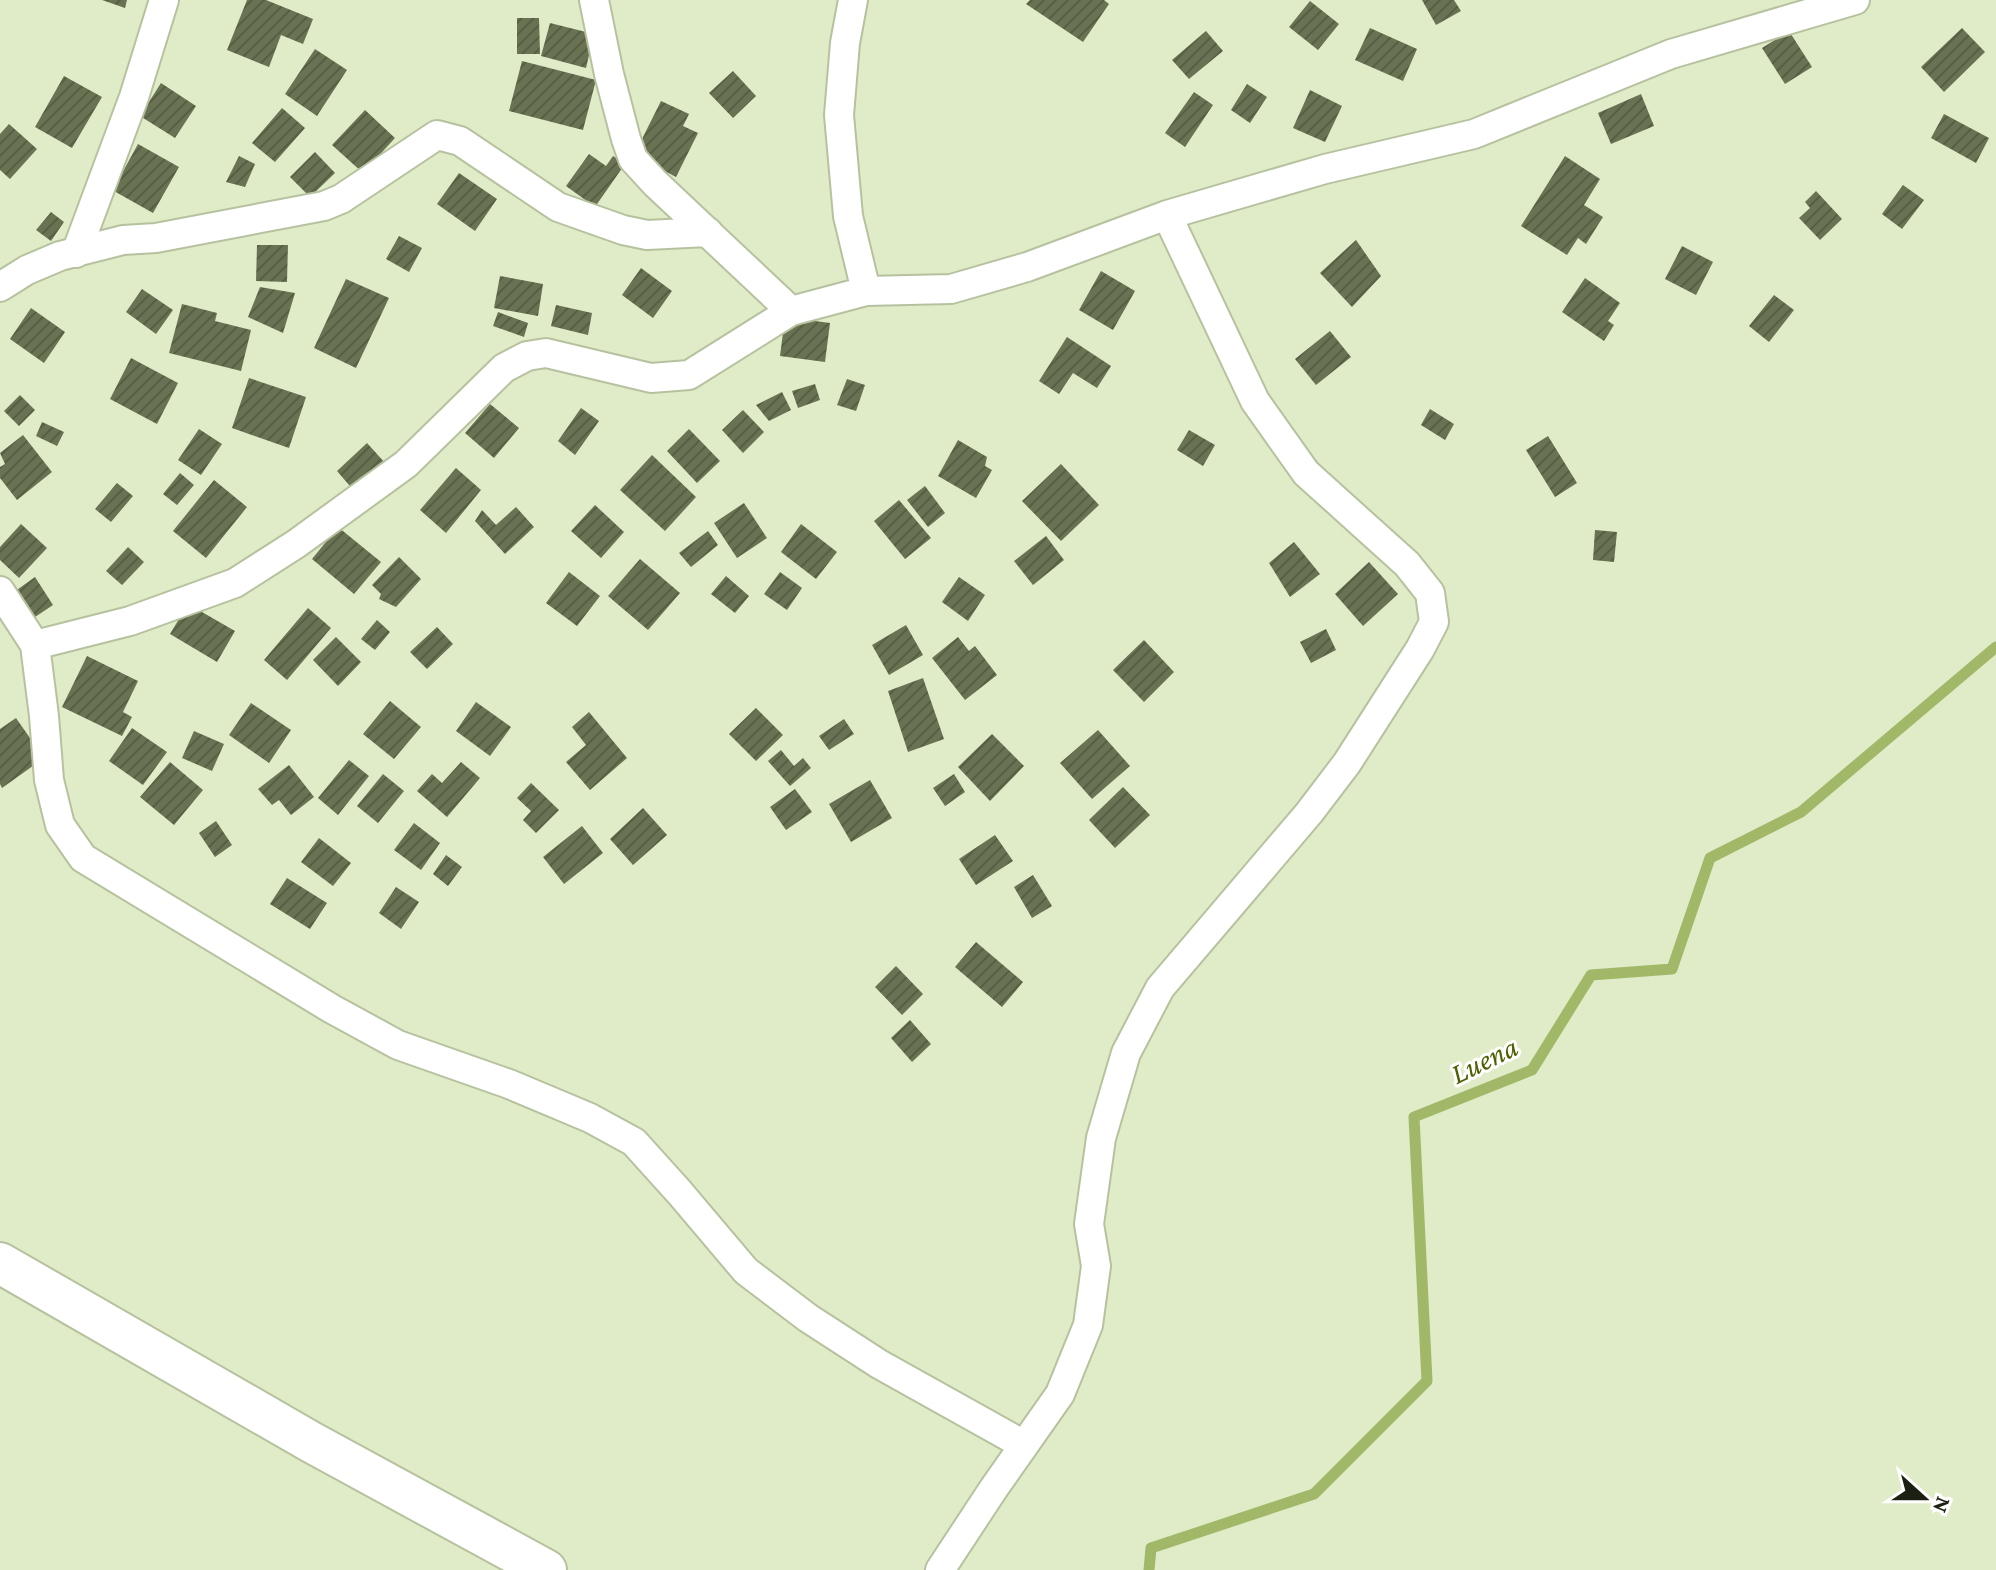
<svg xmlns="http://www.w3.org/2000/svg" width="1996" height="1570" font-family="'Crimson Pro',serif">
<defs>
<pattern id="building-hatch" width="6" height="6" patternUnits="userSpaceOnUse" patternTransform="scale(2)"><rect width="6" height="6" fill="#697353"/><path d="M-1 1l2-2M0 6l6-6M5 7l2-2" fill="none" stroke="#565e44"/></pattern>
</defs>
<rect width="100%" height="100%" fill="#dfecc7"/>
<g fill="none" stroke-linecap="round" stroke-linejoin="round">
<path stroke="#a1b868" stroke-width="11" d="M1149,1570L1151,1548L1314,1494L1427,1381L1414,1117L1532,1070L1591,975L1672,969L1710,858L1801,812L1996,647"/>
</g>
<path fill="url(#building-hatch)" d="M102,0H127L125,8Z
M247,0H266L313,19L303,44L281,35L269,67L227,50Z
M1030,0H1104L1109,4L1083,42L1026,4Z
M1422,0H1454L1461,11L1436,25Z
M1310,1L1339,24L1318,50L1289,27Z
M517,18H539L540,54H517Z
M550,23L594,34L586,68L541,56Z
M1370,28L1417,49L1403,81L1355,60Z
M1962,28L1985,52L1944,92L1921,67Z
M1206,31L1223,51L1189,79L1172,60Z
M1789,31L1812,67L1785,84L1762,48Z
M315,49L347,70L317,116L285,94Z
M522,61L596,80L583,130L509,111Z
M733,71L756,96L733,118L709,93Z
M64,76L102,97L72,148L35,127Z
M161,83L196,106L175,138L140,116Z
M1247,84L1267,97L1250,123L1231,110Z
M1310,90L1342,106L1325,142L1293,128Z
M1194,92L1213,105L1185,147L1165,133Z
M1641,94L1654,126L1611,144L1598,113Z
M661,101L689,114L683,126L698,133L676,177L634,155Z
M282,108L305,128L275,162L252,143Z
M365,110L395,138L363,173L332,145Z
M1944,114L1989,138L1976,163L1931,138Z
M9,124L37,149L10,179L0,170V134Z
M138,144L179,167L153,213L105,186L113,170L121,175Z
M315,152L335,173L310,197L290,177Z
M589,154L606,166L613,156L625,164L595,207L566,186Z
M239,156L255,164L245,187L226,182Z
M1565,156L1600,179L1584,205L1603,217L1586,244L1578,238L1567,255L1521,226Z
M459,173L497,199L475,231L437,204Z
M1903,185L1924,200L1902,229L1882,214Z
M1816,191L1842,219L1820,240L1799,218L1810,208L1805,202Z
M51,212L64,222L51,241L36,230Z
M399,236L422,248L409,272L386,259Z
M1356,240L1381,276L1352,307L1320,273Z
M257,245H288L287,282L256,281Z
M1682,246L1713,262L1696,295L1665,279Z
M641,268L672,291L653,318L622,295Z
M1101,271L1135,291L1113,330L1079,310Z
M500,276L543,284L538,316L494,308Z
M1585,278L1620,303L1608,321L1614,325L1604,341L1562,312Z
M346,279L389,298L356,368L314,348Z
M260,287L295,293L283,333L248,317Z
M142,289L173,310L156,334L126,312Z
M1774,295L1794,310L1769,342L1749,326Z
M182,304L217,313L215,321L251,330L241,371L169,353Z
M556,305L592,313L588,335L551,326Z
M31,308L65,332L44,363L10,339Z
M498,312L528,323L524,337L493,326Z
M785,317L830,323L825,362L780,356Z
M1330,331L1351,357L1316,385L1295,359Z
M1067,337L1111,366L1097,388L1073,373L1059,394L1039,381Z
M131,358L178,383L157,424L110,399Z
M249,378L306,397L289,448L232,428Z
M847,379L865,385L856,411L837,405Z
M815,384L820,400L798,408L792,391Z
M782,392L791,410L769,421L756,405Z
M20,395L35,410L19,426L4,411Z
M490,404L519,428L494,458L465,433Z
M581,408L599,421L575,455L558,441Z
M1430,409L1454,424L1445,440L1421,425Z
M743,410L764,432L743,453L722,430Z
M42,422L64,432L57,446L36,436Z
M199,429L222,444L201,475L178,460Z
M689,429L720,461L697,483L667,451Z
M1189,430L1215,445L1203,466L1177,450Z
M23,435L52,472L17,500L0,478V467L5,464L0,453Z
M1548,436L1577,483L1555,497L1526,450Z
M958,440L987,457L985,466L992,470L976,498L938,476Z
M367,443L386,464L355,492L337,471Z
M652,455L696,497L665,531L620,490Z
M1061,464L1099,505L1061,541L1022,501Z
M456,468L481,490L446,533L420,510Z
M180,473L194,485L177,505L163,494Z
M214,480L247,507L206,558L173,531Z
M117,483L133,496L111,522L95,509Z
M925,486L945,513L928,527L907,500Z
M899,500L931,538L905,559L874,521Z
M744,503L767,538L737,558L714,523Z
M595,505L624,532L601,558L571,531Z
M516,507L534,527L505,554L475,521L482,510L496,525Z
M21,524L47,548L19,578L0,560V547Z
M801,524L837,552L816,579L781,552Z
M338,527L381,562L354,594L312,559Z
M1595,530L1617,532L1614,562L1593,560Z
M708,531L718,545L691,567L679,553Z
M1046,536L1064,560L1033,585L1014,561Z
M1294,542L1320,574L1290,597L1269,563Z
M128,547L144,562L122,585L106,571Z
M399,557L421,579L396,607L379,599L381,594L372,585Z
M640,559L680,593L648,630L608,596Z
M1369,562L1398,594L1363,626L1335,594Z
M569,572L600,596L577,626L546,603Z
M780,572L802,588L787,610L764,594Z
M726,576L749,596L735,613L711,594Z
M35,577L53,605L32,619L14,592Z
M959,577L985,595L968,621L942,602Z
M188,604L235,631L217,662L170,634Z
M308,608L331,628L287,680L264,660Z
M377,620L390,632L375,650L361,639Z
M906,625L923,655L889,675L872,645Z
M437,627L453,644L427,669L410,652Z
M1326,629L1336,650L1311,663L1300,642Z
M336,637L361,662L338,686L313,660Z
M958,637L969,651L975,646L997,675L965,700L932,658Z
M1144,640L1174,672L1144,702L1113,670Z
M87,656L138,681L123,712L132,717L122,736L62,707Z
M923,678L944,739L908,752L888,691Z
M390,701L421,727L394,759L363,734Z
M476,702L511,727L490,756L456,731Z
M251,703L291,730L269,763L229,735Z
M756,708L783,735L756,761L729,734Z
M589,712L627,758L590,790L566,762L586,745L572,727Z
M16,718L44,758L2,788L0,784V729Z
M844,719L854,734L829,750L819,736Z
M132,728L167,752L143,785L109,761Z
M1098,730L1130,766L1092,799L1060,763Z
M194,731L224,744L212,771L182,758Z
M992,734L1024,766L990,801L958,767Z
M781,750L794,766L803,758L811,768L790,786L768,761Z
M349,760L369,776L338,815L318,798Z
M170,762L203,790L174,825L140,797Z
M461,762L480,778L447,817L417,791L432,774L442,783Z
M289,765L314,797L291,815L279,800L272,805L258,789Z
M383,774L404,791L378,823L357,806Z
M954,774L965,792L945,806L933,788Z
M870,780L892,818L851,842L829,804Z
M531,783L559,810L536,833L523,820L531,811L517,798Z
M1123,787L1150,815L1115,848L1089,820Z
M795,789L812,812L786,830L770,807Z
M643,808L667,835L633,865L610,839Z
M216,821L232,845L215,857L199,833Z
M414,823L440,843L421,870L394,850Z
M582,826L603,853L564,884L543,857Z
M995,835L1013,861L976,885L959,859Z
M319,838L351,863L333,886L301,862Z
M446,855L462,867L448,886L433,874Z
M1033,875L1052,906L1032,918L1014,887Z
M287,878L327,903L310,929L270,904Z
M396,887L419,902L401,929L379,913Z
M976,942L1023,982L1002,1007L955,967Z
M896,966L923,994L902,1015L875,987Z
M910,1020L931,1044L912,1062L891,1038Z"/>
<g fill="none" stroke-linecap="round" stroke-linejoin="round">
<g stroke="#b6c29f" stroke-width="32">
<path id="minor" d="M594,0L609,74L626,139L633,159L655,183L791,311
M853,0L845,43L839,115L848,216L866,291
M76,253L134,97L164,0
M0,287L27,270L60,256L123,240L156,238L324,206L341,199L437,135L460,141L558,207L623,230L647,235L708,232
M0,591L35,645L44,716L49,780L60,825L83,858L332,1009L398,1045L509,1084L590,1118L634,1142L680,1193L746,1271L808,1318L879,1364L1024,1445
M35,645L130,621L235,583L296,544L406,464L504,368L527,356L546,353L651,378L689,375L791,311L866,291L951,289L1027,267L1167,215L1325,169L1474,134L1671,54L1855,0
M940,1570L994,1488L1060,1394L1088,1325L1096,1266L1089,1224L1101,1138L1126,1053L1160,988L1309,813L1347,763L1420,649L1434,622L1430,593L1407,564L1306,473L1255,401L1167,215"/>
</g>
<g stroke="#b6c29f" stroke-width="44">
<path id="secondary" d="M0,1263L311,1442L546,1570"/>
</g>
<use href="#minor" stroke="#fff" stroke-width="28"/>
<use href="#secondary" stroke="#fff" stroke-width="40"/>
</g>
<g text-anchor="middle" stroke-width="6" stroke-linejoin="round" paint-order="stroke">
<g font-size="30" font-style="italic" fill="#4d6102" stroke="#fff">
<text transform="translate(1484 1060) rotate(-26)" y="10">Luena</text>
</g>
</g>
<g transform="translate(1924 1498) rotate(111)" stroke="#ffffff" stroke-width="6" paint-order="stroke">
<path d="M0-6L14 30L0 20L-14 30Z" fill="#1c2013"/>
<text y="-12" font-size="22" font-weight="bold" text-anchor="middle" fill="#1c2013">N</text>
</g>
</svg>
